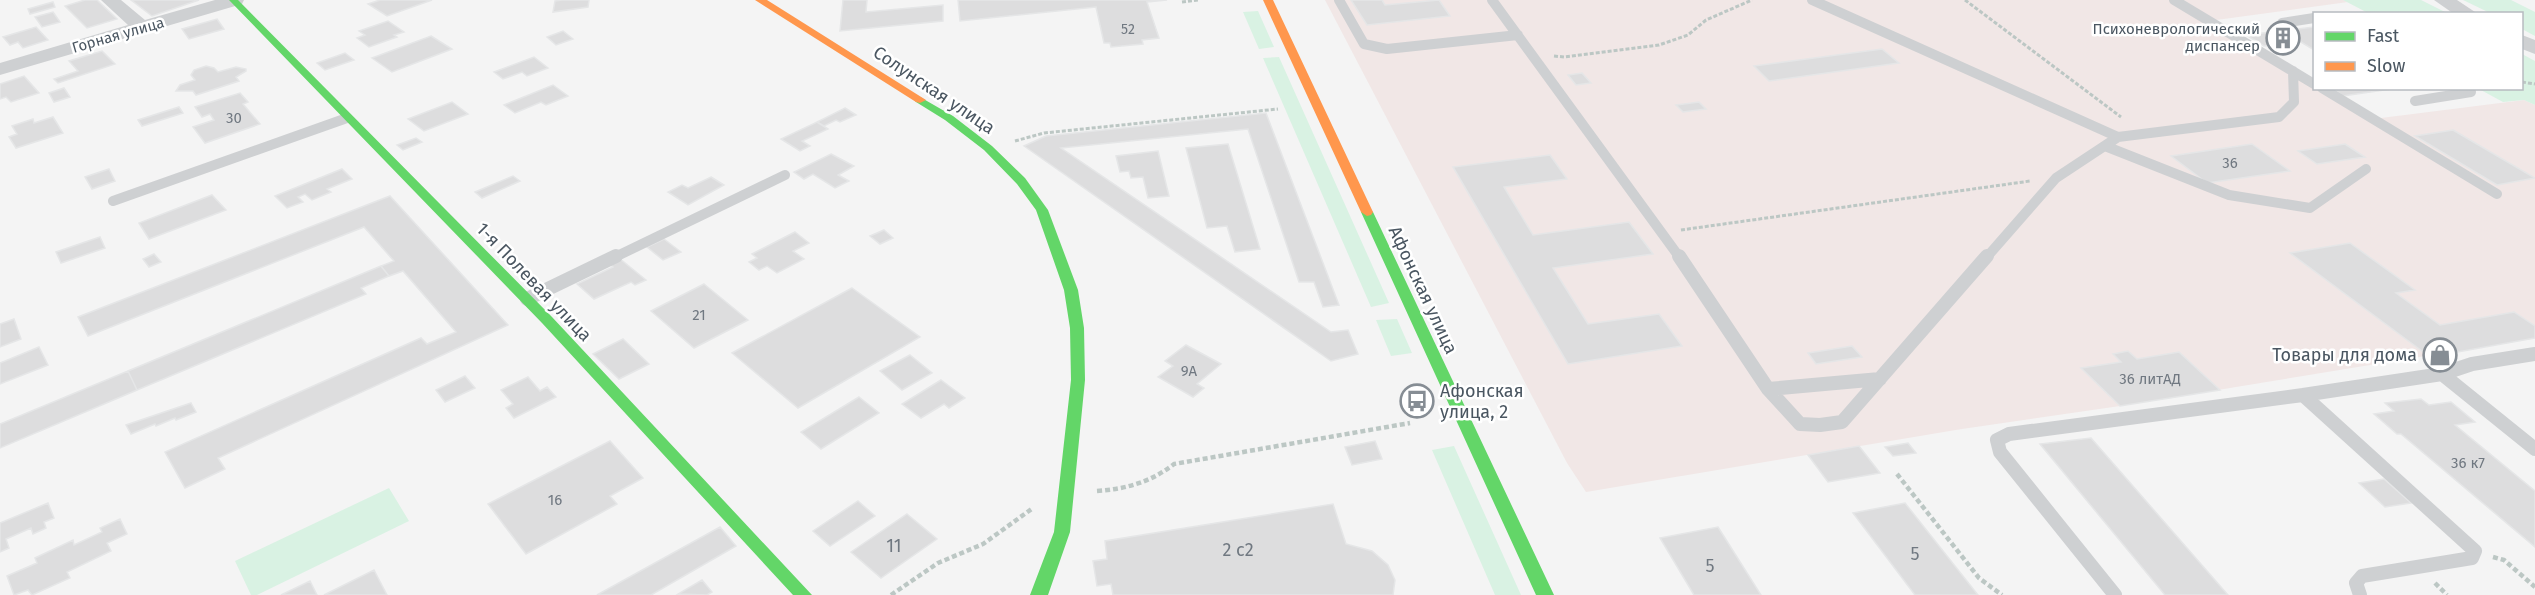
<svg xmlns="http://www.w3.org/2000/svg" width="2535" height="595" font-family="'Fira Sans',sans-serif">
<rect width="100%" height="100%" fill="#f4f4f4"/>
<path fill="#f1e7e6" d="M1325,0H2343L2348,2L2209,21L2314,88L2322,89L2373,119L2524,100L2535,105V338L2120,406L1962,429L1586,492L1567,463Z"/>
<path fill="#d9f2e3" d="M2343,0H2421L2447,13H2368Z
M2463,0H2511L2535,12V36L2522,29V14L2490,13Z
M1258,11L1274,47L1259,49L1243,12Z
M2522,54L2535,61V105L2524,100L2503,102L2479,89L2522,88Z
M1279,57L1389,303L1371,307L1263,58Z
M1397,319L1412,353L1391,356L1376,320Z
M1454,446L1521,595H1495L1432,450Z
M389,488L409,521L257,595H251L235,561Z"/>
<path fill="#ddddde" stroke="#e5e6e7" stroke-width="1.5" d="M85,0H97L117,19L87,28L65,6Z
M131,0H199L152,16Z
M380,0H432L387,16L368,4Z
M562,0H589L588,7L553,12L555,1Z
M843,0H867L866,12L943,5V21L840,31Z
M958,0H1167L1147,2L1159,38L1142,40L1143,44L1111,47L1110,43H1104L1096,7L960,21Z
M1351,0H1382L1385,5L1439,0L1450,16L1367,25Z
M53,2L55,7L30,14L28,9Z
M53,12L60,22L42,27L35,17Z
M217,19L224,29L189,39L182,29Z
M388,21L404,32L394,35L397,37L369,47L357,38L365,35L359,31Z
M36,27L48,40L23,48L18,42L10,45L3,37Z
M2314,27V50L2301,42L2264,46L2246,35Z
M563,31L573,39L556,45L547,37Z
M431,36L452,49L392,72L372,58Z
M1882,49L1899,63L1769,81L1754,66Z
M102,51L115,64L58,83L54,79L78,71L69,61Z
M345,53L354,60L325,70L317,63Z
M534,57L548,68L527,76L522,72L503,79L494,72Z
M206,66L214,68L218,72L236,67L246,69V71L236,77L239,81L196,95L193,91H176L180,85L195,80L191,75L194,70Z
M1582,73L1591,83L1576,85L1568,75Z
M24,76L39,93L11,102L6,97L0,99V84Z
M553,85L568,96L546,105L541,102L515,113L504,105Z
M64,88L70,97L54,102L49,93Z
M2332,88H2398L2343,96Z
M240,93L248,102L243,104L260,124L205,143L193,127L214,120L210,114L202,117L195,107Z
M452,102L468,114L424,131L408,119Z
M1699,102L1706,109L1683,112L1676,105Z
M179,107L183,113L142,126L138,120Z
M845,108L856,115L840,122L836,120L824,126L817,122Z
M1266,113L1339,305L1323,307L1314,282H1299L1248,129L1061,148L1331,332L1348,330L1358,354L1331,361L1024,146L1046,136Z
M53,117L63,133L16,148L9,137L17,134L12,126L33,119L34,123Z
M817,122L828,129L802,141L810,146L800,151L781,139Z
M2453,130L2535,178L2497,185L2415,136Z
M416,138L422,142L403,150L397,145Z
M1228,144L1260,249L1235,252L1227,226L1207,228L1186,148Z
M2252,144L2290,171L2207,183L2171,156Z
M2345,144L2365,157L2317,164L2298,151Z
M1158,151L1169,196L1148,198L1143,177L1131,178L1129,171L1120,172L1116,156Z
M831,154L854,166L838,175L849,181L835,188L813,174L804,179L794,172Z
M1550,155L1567,179L1504,187L1533,235L1629,222L1653,254L1553,268L1588,324L1659,314L1682,346L1568,364L1453,167Z
M109,169L115,181L92,189L85,177Z
M342,169L352,179L327,189L331,192L312,200L305,194L298,197L303,202L287,208L275,196Z
M513,176L520,181L482,198L475,192Z
M711,177L724,185L688,205L668,192L682,185L688,188Z
M212,195L226,210L149,239L139,223Z
M390,196L508,325L218,458L225,469L185,488L165,452L421,338L427,344L456,332L403,271L389,276L381,266L394,261L364,227L88,336L78,317Z
M884,230L893,238L880,244L870,236Z
M795,232L809,243L793,251L804,259L777,273L767,266L759,270L749,262L757,258L752,254Z
M100,237L105,248L61,263L56,252Z
M664,239L681,252L663,260L647,247Z
M2350,243L2415,290L2396,293L2440,325L2514,312L2535,326V338L2430,357L2290,253Z
M154,254L161,262L149,267L143,259Z
M619,258L646,280L635,285L631,282L594,299L577,284L613,267L609,263Z
M381,266L389,276L361,288L366,294L137,390L128,371Z
M704,284L748,320L694,348L651,311Z
M852,288L920,337L798,408L732,353Z
M14,319L21,339L0,347V324Z
M623,339L649,364L619,379L593,354Z
M1186,345L1221,364L1197,384L1204,388L1193,397L1158,377L1173,366L1165,361Z
M1852,346L1862,357L1816,364L1808,353Z
M39,347L48,365L0,384V363Z
M2128,351L2137,359L2179,352L2220,390L2120,406L2081,368L2121,362L2113,354Z
M910,355L932,373L902,390L880,371Z
M128,371L137,390L0,448V424Z
M465,376L475,388L445,402L436,390Z
M528,377L540,391L547,387L556,397L514,418L506,408L513,404L501,390Z
M941,380L965,398L949,408L944,404L921,418L902,404Z
M859,397L879,413L821,449L801,432Z
M2421,399L2429,405L2451,402L2475,422L2455,425L2535,491V547L2401,434H2397L2374,414L2394,411L2385,403Z
M191,403L196,412L176,420L175,418L156,426L155,424L131,434L126,425Z
M2091,438L2228,595H2165L2040,444Z
M610,441L643,478L610,496L617,504L526,554L488,504Z
M1375,441L1382,459L1352,465L1345,447Z
M1908,443L1916,453L1893,456L1885,447Z
M1859,446L1880,473L1828,482L1808,455Z
M2384,479L2411,503L2385,507L2359,483Z
M858,501L875,516L830,546L813,531Z
M48,503L54,518L44,522L46,528L33,534L31,528L6,539L9,548L0,552V523Z
M1905,503L1978,595H1915L1853,513Z
M1333,504L1346,544L1372,551L1388,565L1395,580L1393,595H1113L1111,584L1097,586L1093,561L1107,559L1105,541Z
M907,514L937,539L881,578L851,552Z
M120,519L127,534L107,543L111,551L67,572L70,578L32,595L28,590L14,595L7,576L37,563L35,558L73,540L74,545L102,532L100,528Z
M720,527L736,546L651,595H597Z
M1718,527L1761,595H1694L1660,538Z
M374,570L387,595H324Z
M702,580L712,592L707,595L678,594Z
M310,581L317,595H281Z"/>
<g fill="none" stroke-linecap="round" stroke-linejoin="round">
<path stroke="#bcc7c4" stroke-width="3" stroke-dasharray="4 2" stroke-linecap="butt" d="M1965,0L2121,117
M1182,2L1198,0
M1554,56L1564,57L1659,45L1688,35L1706,20L1752,0
M2522,82L2535,84
M1015,141L1044,133L1278,109
M1681,230L2030,181"/>
<path stroke="#bcc7c4" stroke-width="4.5" stroke-dasharray="5 3" stroke-linecap="butt" d="M1897,474L1979,578L2002,595
M1097,491C1126,489 1151,482 1174,464L1410,423
M2493,557L2504,560L2535,587
M2435,583L2447,595
M891,595L938,563L983,544L1033,508"/>
<path stroke="#ced0d2" stroke-width="10" d="M1339,0L1364,44L1387,49L1518,35
M1492,0L1680,258
M1812,0L2118,137
M2174,0L2314,84
M2282,23L2314,18
M2322,88L2497,194
M2415,101L2471,92L2464,88
M2105,146L2229,195L2310,208L2366,169
M113,201L347,118
M613,258L785,175
M1986,258L2056,178L2118,137L2279,117L2294,102L2293,71"/>
<path stroke="#ced0d2" stroke-width="14" d="M1679,256L1768,389L1800,424L1820,425L1842,422L1987,256
M527,299L616,256
M2442,374L2472,364L2535,354
M1768,389L1880,379
M2115,595L2000,452L1997,440L2009,434L2303,395
M2360,595L2356,583L2362,576L2472,558L2475,551L2303,395L2442,374L2535,449"/>
<path fill="#ced0d2" fill-rule="evenodd" d="M101,0H121L145,20L215,0H244L242,4L0,75V63L128,25Z
M2434,0H2457L2478,14H2454Z
M2522,35L2535,40V54L2522,49Z"/>
<path fill="#63d668" fill-rule="evenodd" d="M229,0H238L552,317L812,595H793L542,323Z
M920,97L953,116L992,146L1025,178L1048,210L1078,290L1084,328L1085,380L1070,532L1048,595H1030L1054,532L1071,380L1070,328L1064,290L1036,210L1017,184L984,150L945,120L916,102L914,100Z
M1367,208L1373,212L1554,595H1536L1361,212Z"/>
<path fill="#ff974d" fill-rule="evenodd" d="M755,0H767L926,100L920,103L916,102Z
M1263,0H1273L1373,212L1371,215L1367,216L1361,212Z"/>
</g>
<defs>
<g id="building-ring" transform="scale(1.725)"><circle r="9.5" fill="#fff" stroke="#868d94" stroke-width="1.5"/><path d="M-4-6H4V6H1V3H-1V6H-4ZM-2.5-4.3h1.7v1.8h-1.7ZM.8-4.3h1.7v1.8H.8ZM-2.5-1h1.7V.8h-1.7ZM.8-1h1.7V.8H.8Z" fill="#868d94"/></g>
<g id="shop-ring" transform="scale(1.725)"><circle r="9.5" fill="#fff" stroke="#868d94" stroke-width="1.5"/><path d="M-5-2.5h2.3a2.7 3.5 0 0 1 5.4 0H5L5.5 6h-11ZM-1.5-2.5h3a1.5 2.3 0 0 0-3 0Z" fill="#868d94"/></g>
<g id="bus-ring" transform="scale(1.725)"><circle r="9.5" fill="#fff" stroke="#868d94" stroke-width="1.5"/><path d="M-5-6H5V4H4V6H2V4H-2V6H-4V4H-5ZM-3.5-4V0h7V-4ZM-3.5 1.2v1.5H-2V1.2ZM2 1.2v1.5H3.5V1.2Z" fill="#868d94"/></g>
</defs>
<g fill-rule="evenodd">
<use href="#building-ring" x="2283" y="38"/>
<use href="#shop-ring" x="2440" y="355"/>
<use href="#bus-ring" x="1417" y="401"/>
</g>
<g text-anchor="middle" stroke-width="5" stroke-linejoin="round" paint-order="stroke">
<g font-size="14" fill="#707881">
<text x="1128" y="34">52</text>
</g>
<g font-size="15" fill="#4a5661" stroke="#fff" text-anchor="end">
<text x="2260" y="34">Психоневрологический<tspan x="2260" dy="17">диспансер</tspan></text>
</g>
<g font-size="15" fill="#4a5661" stroke="#fff">
<text transform="translate(118 35) rotate(-16)" y="5">Горная улица</text>
</g>
<g font-size="15" fill="#707881">
<text x="234" y="123">30</text>
<text x="2230" y="168">36</text>
<text x="699" y="320">21</text>
<text x="1189" y="376">9А</text>
<text x="2150" y="384">36 литАД</text>
<text x="2468" y="468">36 к7</text>
<text x="555" y="505">16</text>
</g>
<g font-size="18" fill="#4a5661" stroke="#fff">
<text transform="translate(934 90) rotate(34)" y="6">Солунская улица</text>
<text transform="translate(534 282) rotate(46)" y="6">1-я Полевая улица</text>
<text transform="translate(1423 290) rotate(65)" y="6">Афонская улица</text>
</g>
<g font-size="18" fill="#4a5661" stroke="#fff" text-anchor="end">
<text x="2417" y="361">Товары для дома</text>
<text x="1440" y="397" text-anchor="start">Афонская<tspan x="1440" dy="21">улица, 2</tspan></text>
</g>
<g font-size="18" fill="#707881">
<text x="894" y="552">11</text>
<text x="1238" y="556">2 с2</text>
<text x="1915" y="560">5</text>
<text x="1710" y="572">5</text>
</g>
</g>
<rect x="2313" y="12" width="210" height="78" fill="#ffffff" stroke="#b7bbc0" stroke-width="1.5"/>
<rect x="2325" y="32" width="30" height="9" fill="#63d668" stroke="#b7bbc0" stroke-width="1.5"/>
<text x="2367" y="42" font-size="18" fill="#4a5661">Fast</text>
<rect x="2325" y="62" width="30" height="9" fill="#ff974d" stroke="#b7bbc0" stroke-width="1.5"/>
<text x="2367" y="72" font-size="18" fill="#4a5661">Slow</text>
</svg>
